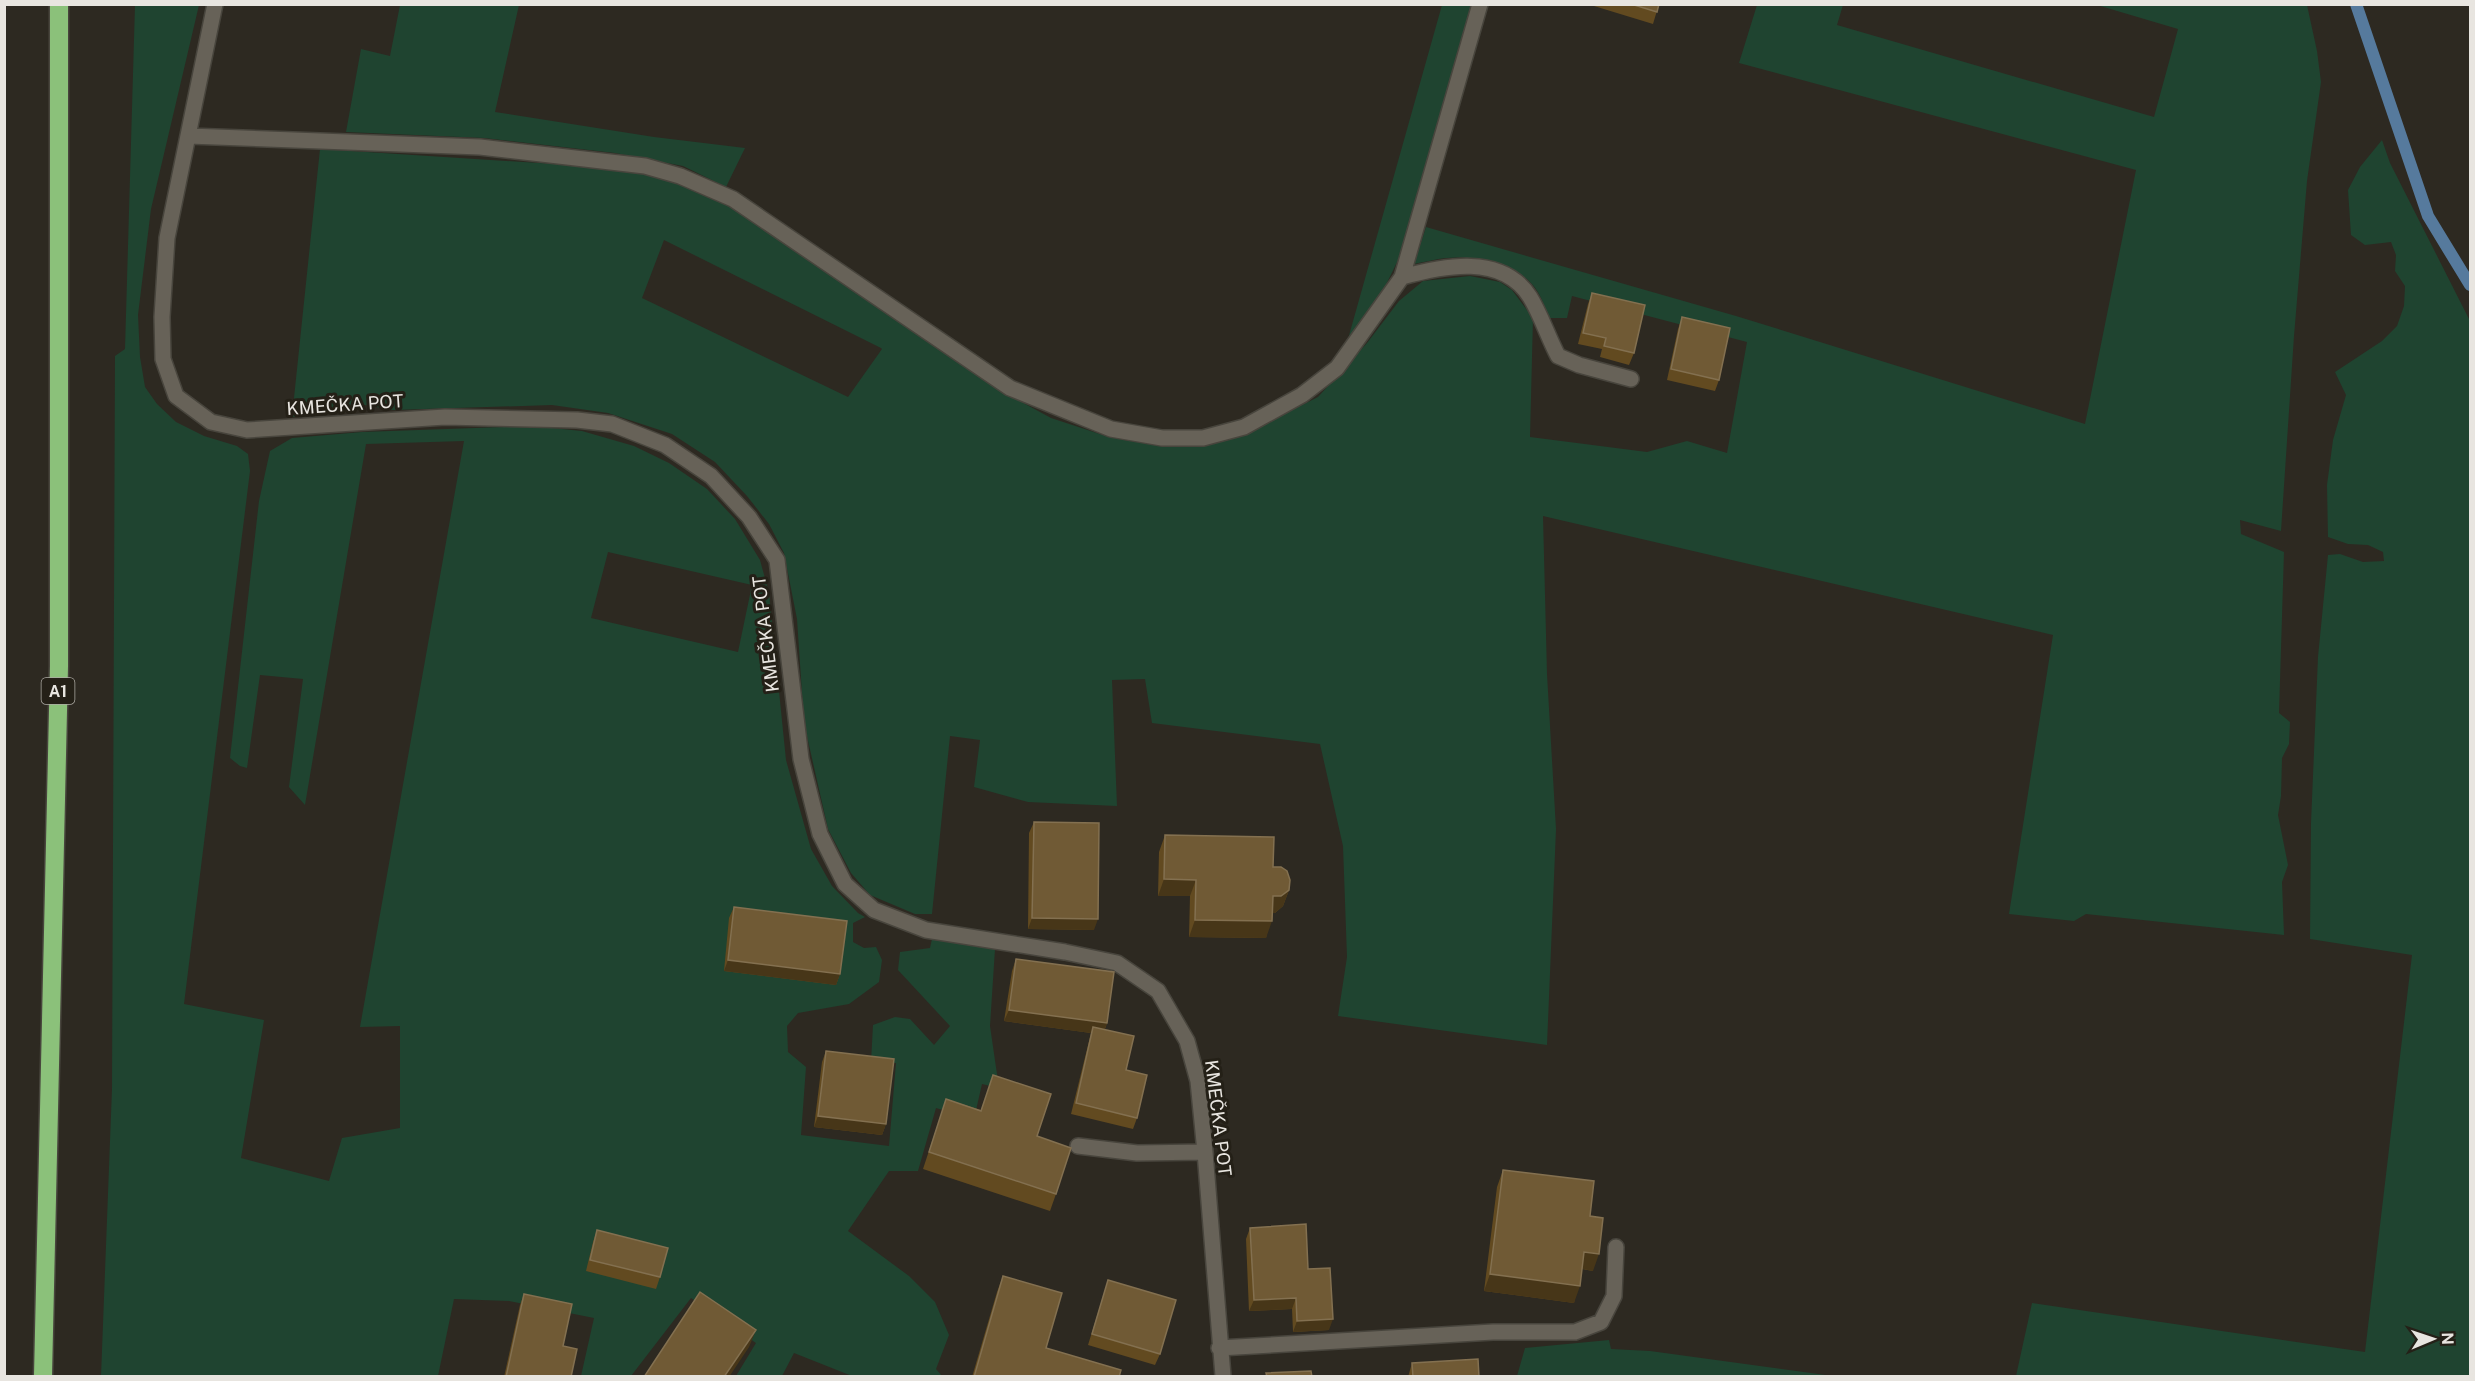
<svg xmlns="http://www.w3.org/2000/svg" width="2475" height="1381" font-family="'Public Sans',sans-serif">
<rect width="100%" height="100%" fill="#2d2921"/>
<path fill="#1f4430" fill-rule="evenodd" d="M135,5H199L151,209L138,315L140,357L145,387L157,404L176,422L204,436L237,446L248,454L250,471L184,1004L264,1020L241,1158L329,1181L342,1138L400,1128V1026L360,1027L464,441L366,444L305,805L289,787L303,679L260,675L247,768L240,766L230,758L259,501L270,451L292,438L362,432L532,426L582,431L634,446L669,463L707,489L735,519L760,560L769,593L786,760L811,849L832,886L858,913L865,917L853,923V942L864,948L876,947L882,960L879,982L849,1004L798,1013L787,1026L788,1052L806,1067L801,1135L889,1146L896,1063L871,1062L873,1025L895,1017L910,1019L934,1045L950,1026L898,970L900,952L930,948L932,939L995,949L990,1026L999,1088L982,1084L974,1119L936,1108L918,1171H889L848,1231L909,1276L935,1302L949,1335L936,1369L942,1376H852L794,1353L782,1376H736L756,1343L691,1298L631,1376H581L594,1318L509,1301L454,1299L438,1376H101L112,1089L115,356L125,349ZM608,552L752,585L738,652L591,618Z
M519,5L495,112L654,137L745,148L726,187L683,166L615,153L484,138L346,132L361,49L390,56L400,5Z
M1442,5H1476L1404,248L1379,299L1348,339Z
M1757,5H1843L1837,25L2154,117L2178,29L2097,5H2307L2317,51L2321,82L2307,181L2294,336L2281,531L2240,520L2241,534L2284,552L2279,713L2290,722L2289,744L2282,758L2281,796L2278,815L2288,865L2282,882L2284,935L2086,914L2074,921L2009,914L2053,635L1543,516L1547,674L1556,829L1547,1045L1338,1016L1347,957L1343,846L1320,744L1152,723L1145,679L1112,680L1117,806L1028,802L974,787L980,740L950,736L932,914H915L870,895L851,873L828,829L804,723L797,619L784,553L769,524L747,496L715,462L672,434L608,413L552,405L393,410L365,405L342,406L316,414L292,417L320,149L602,167L640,171L669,179L731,205L1001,391L1051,418L1109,437L1130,441L1201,446L1245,434L1318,397L1367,343L1399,301L1423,281L1470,276L1500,282L1512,290L1533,318L1530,437L1647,452L1687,441L1727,453L1747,342L1572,296L1567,318H1549C1544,305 1540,291 1529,281C1511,264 1471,255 1446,258C1436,259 1425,262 1414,264L1426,227L1736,316L2085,424L2136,170L1739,63ZM664,240L881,348L882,349L848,397L642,298Z
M2382,140L2390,163L2470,321V1376H2016L2032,1303L2365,1352L2412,955L2310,939L2311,823L2318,657L2328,555L2340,554L2363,562L2384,561L2383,552L2368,545L2348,544L2328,537L2327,485L2333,440L2346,395L2335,372L2382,341L2397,326L2404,306L2405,286L2395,271L2396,255L2391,242L2365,245L2351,235L2348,190L2360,167Z
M1609,1340L1611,1349L1650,1351L1833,1376H1517L1525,1348Z"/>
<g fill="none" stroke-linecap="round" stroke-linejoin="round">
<path stroke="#567a9d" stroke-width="12" d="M2356,4L2428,216L2470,285"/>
<g stroke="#48453d" stroke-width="18">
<path id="minor" d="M215,4L167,238L162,317L163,359L176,396L211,422L247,430L445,417L577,420L612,424L665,445L711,476L749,517L777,560L801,759L820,834L845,884L874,910L926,930L1065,952L1117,963L1158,991L1187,1041L1198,1081L1205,1152L1223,1376
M189,136L480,147L645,166L680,176L733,199L1010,388L1111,429L1162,438H1203L1244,427L1302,395L1337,368L1402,277L1480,4
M1402,277C1443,266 1502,253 1530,297C1541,315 1548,337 1558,356L1579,365L1631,379
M1078,1146L1137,1153L1205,1152
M1219,1348L1493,1332H1575L1601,1322L1614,1296L1616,1247"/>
</g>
<g stroke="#48453d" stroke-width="21">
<path id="highway" d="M43,1376L59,666V4"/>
</g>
<use href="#minor" stroke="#676258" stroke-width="15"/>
<use href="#highway" stroke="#8bc17a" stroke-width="18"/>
</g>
<path fill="#624a20" d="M1594,4H1659L1653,24L1594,6Z
M1592,293L1634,353L1629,365L1600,357L1602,349L1578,344L1588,304Z
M1682,317L1719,380L1715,391L1667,380L1678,329Z
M1034,822L1094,930L1028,929L1029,833Z
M1165,835L1273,867L1289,890L1283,906L1275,913H1272L1266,938L1189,937L1190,896H1158L1159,852Z
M734,907L840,974L836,985L724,971L729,918Z
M1016,959L1107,1023L1105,1029L1126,1070L1137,1118L1133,1129L1071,1114L1091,1033L1004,1021L1012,971Z
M826,1051L886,1124L882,1135L814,1127L822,1062Z
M993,1075L1037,1136L1056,1194L1050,1211L923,1169L946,1099L981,1110Z
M1503,1170L1590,1216L1593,1271L1582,1269L1574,1303L1484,1291L1497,1187Z
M1250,1228L1308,1269L1329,1330L1293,1332L1292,1309L1249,1311L1246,1239Z
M597,1230L660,1277L656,1289L586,1271L593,1242Z
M1003,1276L1046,1348L1119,1377H972L997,1292Z
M1108,1280L1160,1354L1155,1365L1088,1345Z
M524,1294L563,1346L571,1377H504L520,1305Z
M1412,1363L1479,1377H1408Z"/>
<path fill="#473618" d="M1164,879L1196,880L1190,896H1158Z
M1289,890L1283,906L1275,913H1267L1273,896Z
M1032,918L1098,919L1094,930L1028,929Z
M1195,920L1272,921L1266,938L1189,937Z
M728,960L840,974L836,985L724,971Z
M1009,1010L1107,1023L1103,1034L1093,1027L1091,1033L1004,1021Z
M818,1116L886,1124L882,1135L814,1127Z
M1584,1252L1599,1254L1593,1271L1578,1268Z
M1490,1274L1580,1286L1574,1303L1484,1291Z
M1296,1298L1292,1309L1249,1311L1254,1300Z
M1333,1319L1329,1330L1293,1332L1297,1321Z
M756,1330L749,1347L729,1377H724Z"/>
<path fill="#705a35" stroke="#837050" stroke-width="1.5" d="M1631,4H1659L1657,12Z
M1592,293L1645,305L1634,353L1604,346L1606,338L1583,333Z
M1682,317L1730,328L1719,380L1671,369Z
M1034,822L1099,823L1098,919L1032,918Z
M1165,835L1274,837L1273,867H1281L1287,871L1290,880L1289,890L1281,896H1273L1272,921L1195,920L1196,880L1164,879Z
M734,907L847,921L840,974L728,960Z
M1016,959L1114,972L1107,1023L1009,1010Z
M1093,1027L1134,1036L1126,1070L1147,1075L1137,1118L1076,1103Z
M826,1051L894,1059L886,1124L818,1116Z
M993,1075L1051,1094L1037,1136L1071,1148L1056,1194L929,1152L946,1099L981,1111Z
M1503,1170L1594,1181L1590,1216L1603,1218L1599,1254L1584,1252L1580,1286L1490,1274Z
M1306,1224L1308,1269L1330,1268L1333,1319L1297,1321L1296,1298L1254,1300L1250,1228Z
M597,1230L668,1248L660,1277L590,1260Z
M1003,1276L1062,1293L1046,1348L1121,1370L1119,1377H974Z
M1108,1280L1176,1300L1160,1354L1092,1334Z
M700,1292L756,1330L724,1377H644Z
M524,1294L572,1304L563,1346L577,1349L571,1377H506Z
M1478,1359L1479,1377H1413L1412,1363Z
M1311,1371L1312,1377H1267L1266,1373Z"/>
<g text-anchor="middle" stroke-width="6" stroke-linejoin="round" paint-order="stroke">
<rect fill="#242017" stroke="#adaaa4" stroke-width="1.5" x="41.5" y="678" width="33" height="26" rx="4.5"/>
<g font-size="16" font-weight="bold" fill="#e8e5e0">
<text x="58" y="697">A1</text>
</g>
<g font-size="18" fill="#e8e5e0" stroke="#242017">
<text transform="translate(345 405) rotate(-4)" y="6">KMEČKA POT</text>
<text transform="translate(766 634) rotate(-97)" y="6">KMEČKA POT</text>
<text transform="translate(1218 1118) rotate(83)" y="6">KMEČKA POT</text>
</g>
</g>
<rect width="2475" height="1381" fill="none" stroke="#e8e5e0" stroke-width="12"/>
<g transform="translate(2433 1339) rotate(88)" stroke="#242017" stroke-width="4.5" paint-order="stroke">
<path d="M0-4.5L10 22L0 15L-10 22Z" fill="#e8e5e0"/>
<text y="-9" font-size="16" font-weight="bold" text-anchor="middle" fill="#e8e5e0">N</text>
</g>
</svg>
